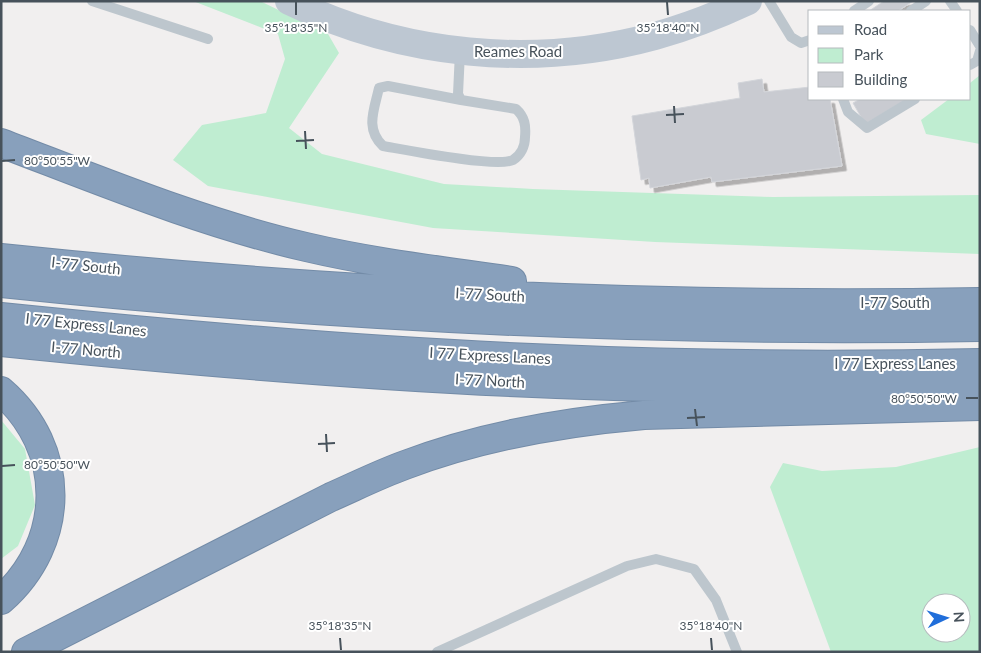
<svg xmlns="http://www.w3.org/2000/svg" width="981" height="653" font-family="Lato,sans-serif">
<defs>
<filter id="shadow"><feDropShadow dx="4.5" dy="4.5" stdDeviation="0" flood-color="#0004"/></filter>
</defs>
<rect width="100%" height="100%" fill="#f1efef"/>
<path fill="#bfedd1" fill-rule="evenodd" d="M193,1H260L328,34L339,53L289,128L322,154L444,184L533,189L773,197L980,195V254L655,242L433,228L208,186L173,160L202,125L266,113L285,59L278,34Z
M980,75V144L926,134L921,120L949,99H970V83Z
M1,420L25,449L35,505L18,546L1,559Z
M980,447V652H831L770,487L783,463L822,471L896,467ZM931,603H961V633H931Z"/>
<path fill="#c9cbd1" stroke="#d3d5da" filter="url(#shadow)" d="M884,1H913L898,11H869Z
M762,79L764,92L810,87V99H830L842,166L712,182L711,177L650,188L649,178L641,180L632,116L740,98L738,83Z
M860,99H907L865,124L853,103Z"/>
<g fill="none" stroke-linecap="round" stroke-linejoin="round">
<g stroke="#738ba7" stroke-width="30">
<path id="highway" d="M1,143C101,181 202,223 306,247C374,263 444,271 512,281
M1,258C326,292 653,308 980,302
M1,283C326,317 653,333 980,327
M1,317C186,336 371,352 556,359C697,365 839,366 980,363
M1,342C186,361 371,377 556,384C697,390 838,388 980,387
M1,391C67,448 67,542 1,600
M26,652L331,497C356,486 380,474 405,465C481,436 563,422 644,415L980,406"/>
</g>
<path stroke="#bdc6cd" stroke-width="10" d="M92,1L208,39
M769,1L791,37L801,43L810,40
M950,1L957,11
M854,11L869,1
M911,11L926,1
M970,30L980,46
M460,52L458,94L461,100L516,109C525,117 526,126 525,137C525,146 521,155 513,160C497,168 406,150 383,146C365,129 374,110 379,88L388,86L461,100
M970,65L977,61L980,51
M843,99L848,112L867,128L915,99
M437,652L627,566L656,559L694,569L716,600L737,652"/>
<path stroke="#bdc7d2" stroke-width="28" d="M289,1C402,56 534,69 655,36C687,27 718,15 748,1"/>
<use href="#highway" stroke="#88a0bc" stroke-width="28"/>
</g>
<path fill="none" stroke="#47525b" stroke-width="2" d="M296,2V15M667,2L668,15M674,106L675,123M666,115L684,114M305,131L306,149M296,141L314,140M2,161L15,160M966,398H978M695,409L697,426M687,418L705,417M326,434L327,452M318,444L335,443M2,466L15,465M340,638L341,650M711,638L712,650"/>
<g text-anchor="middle" stroke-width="4" stroke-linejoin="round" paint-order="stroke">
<g font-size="15" fill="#47525b" stroke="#fff">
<text x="518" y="57">Reames Road</text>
<text transform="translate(86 266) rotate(6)" y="5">I-77 South</text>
<text transform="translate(490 295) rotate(3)" y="5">I-77 South</text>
<text x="895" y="308">I-77 South</text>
<text transform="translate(86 325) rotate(6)" y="5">I 77 Express Lanes</text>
<text transform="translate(86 350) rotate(5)" y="5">I-77 North</text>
<text transform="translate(490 356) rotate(3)" y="5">I 77 Express Lanes</text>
<text x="895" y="369">I 77 Express Lanes</text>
<text transform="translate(490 381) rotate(3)" y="5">I-77 North</text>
</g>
</g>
<g font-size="12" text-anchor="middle" fill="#47525b" stroke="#fff" stroke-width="4" stroke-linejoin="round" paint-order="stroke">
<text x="296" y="32">35°18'35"N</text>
<text x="668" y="32">35°18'40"N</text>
<text x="57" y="165">80°50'55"W</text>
<text x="924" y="403">80°50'50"W</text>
<text x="57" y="469">80°50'50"W</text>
<text x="340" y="630">35°18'35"N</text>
<text x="711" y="630">35°18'40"N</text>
</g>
<rect width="981" height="653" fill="none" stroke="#47525b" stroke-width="5"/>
<rect x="808" y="10" width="162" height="90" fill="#ffffff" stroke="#b5babd"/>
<rect x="818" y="26" width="25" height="8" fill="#bdc7d2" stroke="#b5babd"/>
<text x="854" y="35" font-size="15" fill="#47525b">Road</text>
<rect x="818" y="48" width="25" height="15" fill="#bfedd1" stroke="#b5babd"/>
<text x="854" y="60" font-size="15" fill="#47525b">Park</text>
<rect x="818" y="72" width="25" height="15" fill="#c9cbd1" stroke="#b5babd"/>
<text x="854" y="85" font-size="15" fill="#47525b">Building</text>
<g transform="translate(946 618) rotate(86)"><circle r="24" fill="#ffffff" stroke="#b5babd"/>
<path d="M0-4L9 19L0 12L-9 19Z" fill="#206eda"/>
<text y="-8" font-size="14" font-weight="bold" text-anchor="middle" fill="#47525b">N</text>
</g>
</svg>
